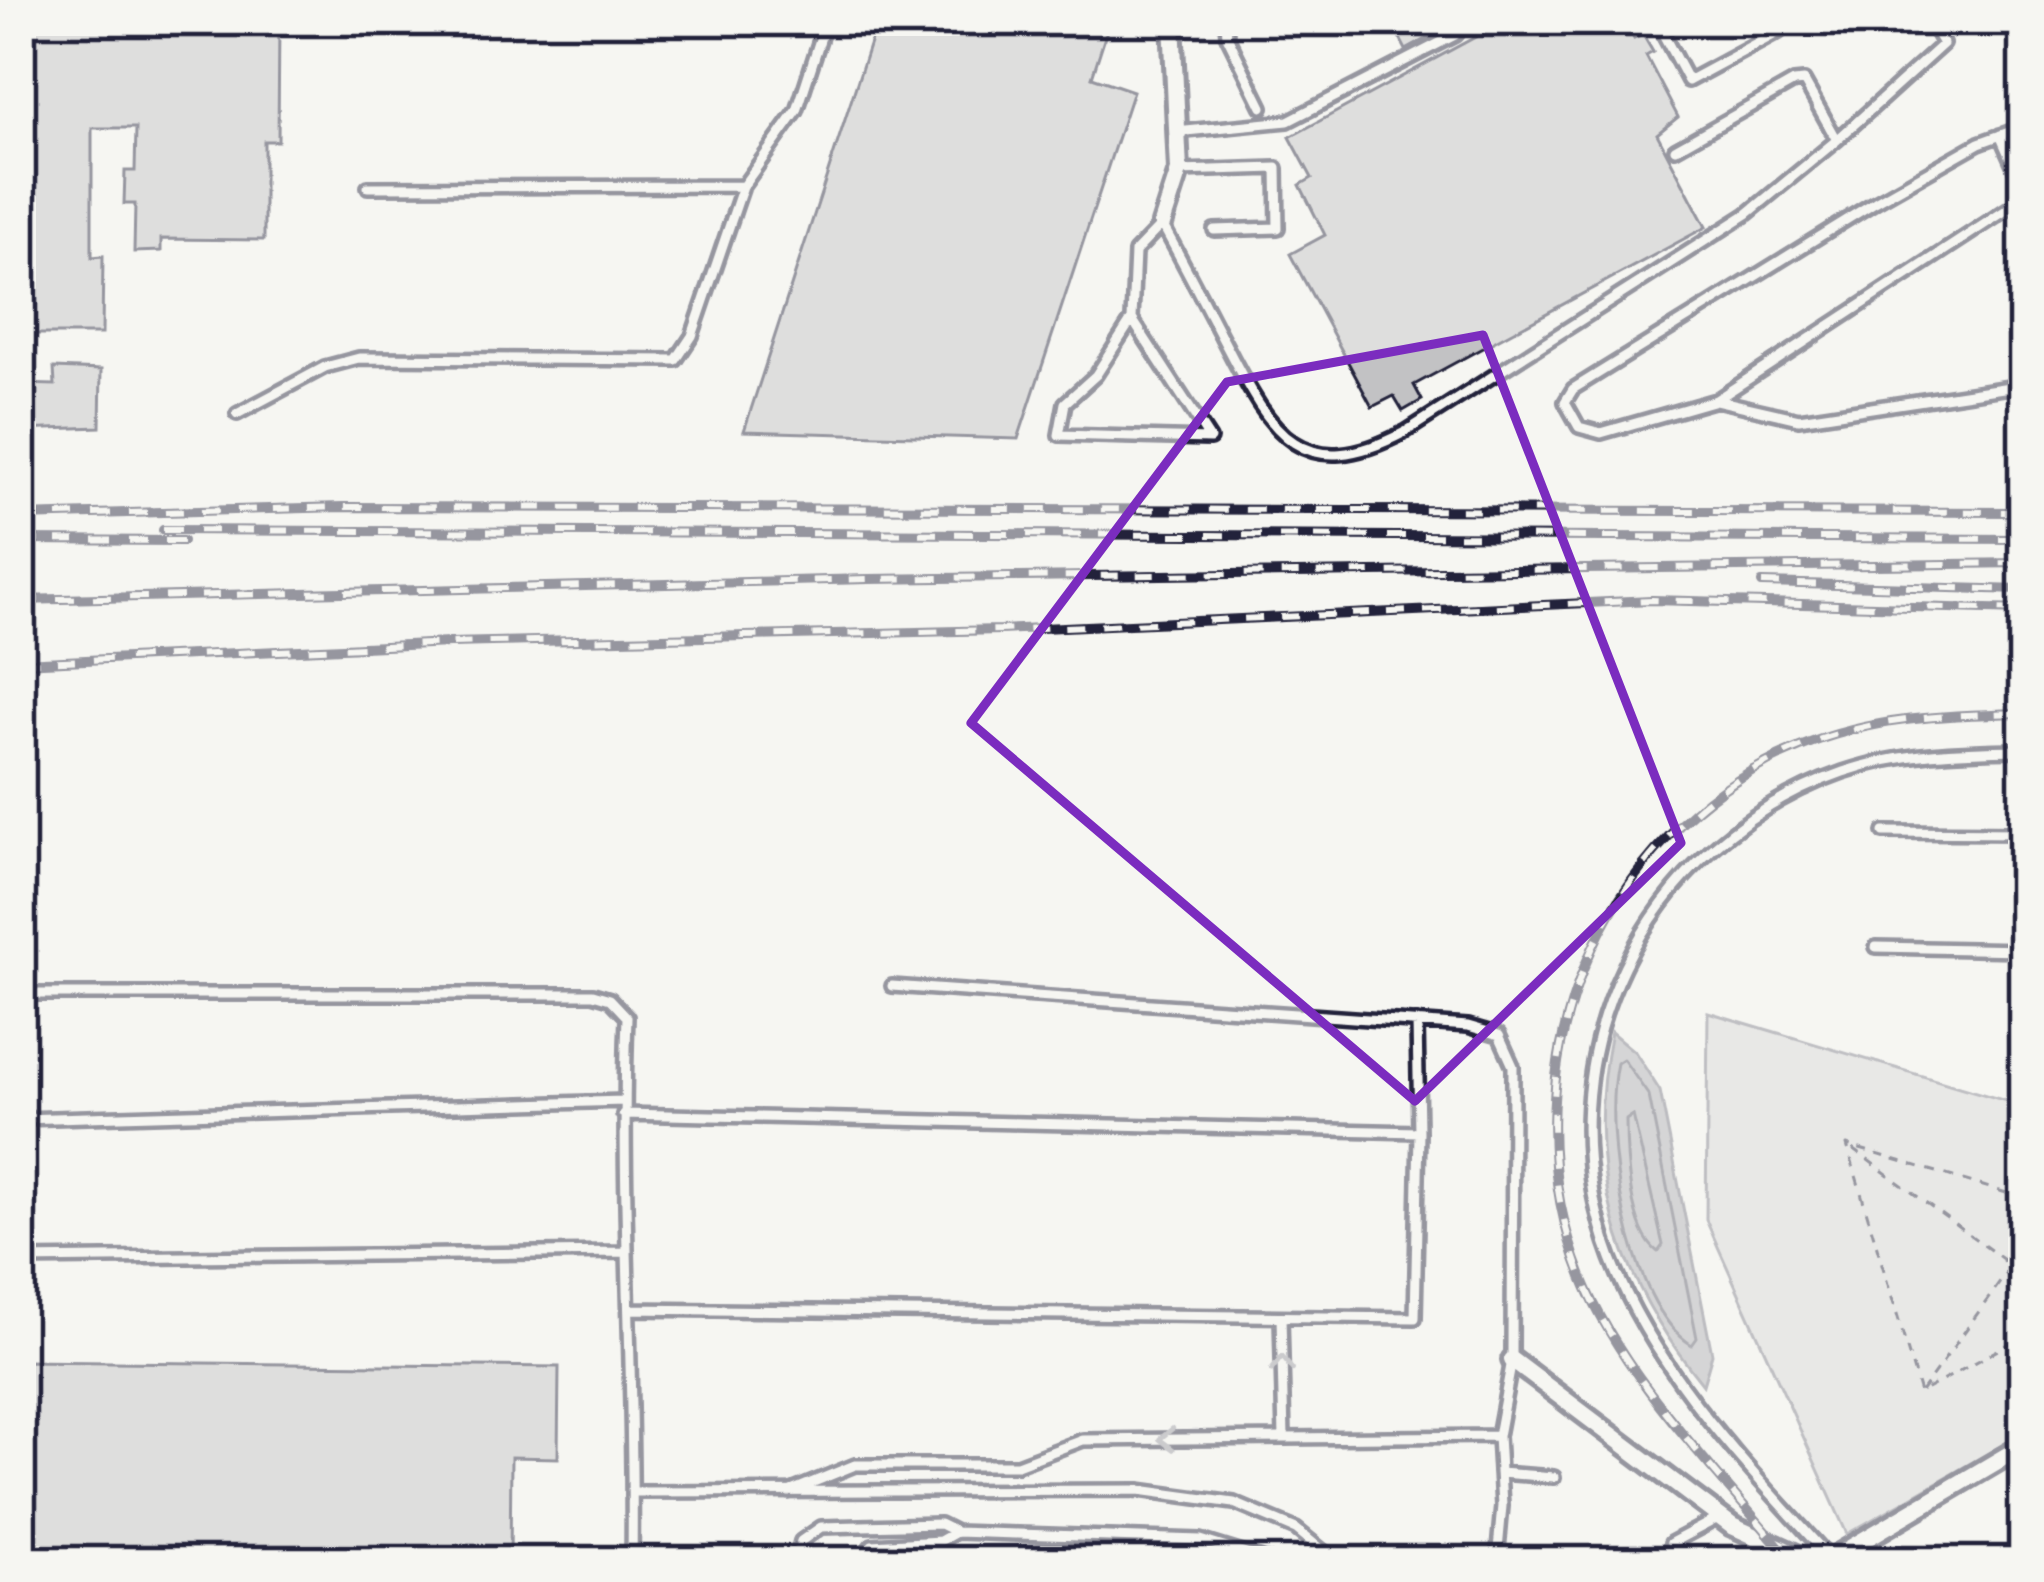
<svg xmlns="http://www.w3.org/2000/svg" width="2044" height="1582" font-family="Sriracha,sans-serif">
<rect width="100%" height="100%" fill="#f6f6f2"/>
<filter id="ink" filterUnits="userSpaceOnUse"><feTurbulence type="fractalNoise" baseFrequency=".00833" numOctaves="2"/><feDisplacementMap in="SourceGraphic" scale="24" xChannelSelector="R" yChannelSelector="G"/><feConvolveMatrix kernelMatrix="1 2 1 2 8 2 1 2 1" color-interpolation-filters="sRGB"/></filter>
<g filter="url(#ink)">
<path fill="#d7d7d7" stroke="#7c7c89" stroke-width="3" d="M1708,1012L2023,1106V1433L1847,1534L1706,1220Z"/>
<path fill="#adadb3" stroke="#757583" stroke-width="3" d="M1611,1032L1635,1052L1660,1091L1712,1354L1703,1385C1615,1276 1583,1169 1611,1032Z"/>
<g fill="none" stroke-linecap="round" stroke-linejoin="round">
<path stroke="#5a5a6b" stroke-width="3" d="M1623,1059L1649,1096L1697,1338L1692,1345C1627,1305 1602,1132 1617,1063Z
M1633,1115L1663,1245L1658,1252C1629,1231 1626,1155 1626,1120Z"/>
</g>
<path fill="#c2c2c4" stroke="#22223b" stroke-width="3" d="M21,21H279L278,141H264V240L161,239V251L134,252L135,204H124L125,171H135L136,128H92V257L103,256L102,334H36V257H21Z
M877,21H1110L1092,77L1133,91L1018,439L744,431Z
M1391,21H1448L1450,26L1406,50Z
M1486,21H1625L1634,39L1643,35L1653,52L1646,56L1678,117L1657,134L1706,227L1414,385L1422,400L1403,411L1394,396L1372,407L1290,254L1325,235L1300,185L1312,178L1290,137L1490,29Z
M54,368L101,370L100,427L21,430V384L55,385Z
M21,1361L559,1367L558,1458L511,1457L510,1561H21Z"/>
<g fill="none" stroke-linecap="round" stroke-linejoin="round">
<g stroke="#22223b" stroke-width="18">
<path id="lane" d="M1226,21L1227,36L1262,107
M1656,21L1688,81L1779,32L1784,21
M2023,127L1979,143L1875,202L1573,389L1565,402L1579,427L1601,433L1716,400L1799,419L2023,385
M1176,132L1288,121L1455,35L1465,21
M2000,135L2023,187
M1837,140L1943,44L1930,21
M1179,171L1277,168L1278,228L1214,230
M368,187L743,186
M1132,319L1096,375L1065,403L1059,435L1210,439L1132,319L1135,252L1162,224C1185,265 1206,307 1228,349C1272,434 1302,486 1405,432L1747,214L1837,140L1804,81L1794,82L1675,149
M1716,400L2023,199
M237,414L325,367L359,358L676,360L692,336L743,186L797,111L826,21
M21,458L30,438
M1884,832L2023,833
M1876,947L2023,950
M892,986L1468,1026L1499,1035L1513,1066L1512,1360L1498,1436L1502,1506L1497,1561
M21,994H593L610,999L627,1017C620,1199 635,1379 632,1561
M1417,1022L1419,1132
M623,1114L1419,1132L1415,1318L630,1309
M21,1119L624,1101
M21,1259L623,1252
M1281,1317L1284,1438
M1500,1473L1554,1477
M633,1492L1139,1490L1234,1503L1296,1529L1335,1561
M789,1492L855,1465H1017L1083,1440L1498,1436
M1830,1558C1750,1470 1654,1371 1611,1258C1536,1060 1644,841 1843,772C1901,752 1962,751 2023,750
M796,1561L801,1541L821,1527L940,1524L956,1532L1201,1540L1269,1561
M859,1561L872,1545L940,1541L956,1532
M1679,1561L1671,1543L1718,1518"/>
</g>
<g stroke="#22223b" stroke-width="26">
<path id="street" d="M1162,224L1179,171L1172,21
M1512,1360L1732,1526L1810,1561
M1828,1561L2023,1446"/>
</g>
<path stroke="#22223b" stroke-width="3" stroke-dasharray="9 9" stroke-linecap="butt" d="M1853,1149L2004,1260
M2023,1198L1847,1145L1920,1393L2023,1336
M2014,1257L2023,1226
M2017,1275L2023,1290
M1921,1392L2006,1274L2020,1271L2018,1259L2003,1260L2006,1274"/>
<use href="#lane" stroke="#f6f6f2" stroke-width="9"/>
<use href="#street" stroke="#f6f6f2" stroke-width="16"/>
<g stroke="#22223b" stroke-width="10">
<path id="rail" d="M21,516L343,507L2023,512
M163,530L2023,539
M21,540L183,541
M1762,583L2023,590
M21,600L869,579L2023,563
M21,663L449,643L1000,630L1652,600L2023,610
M1791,1561C1721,1475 1623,1379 1582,1277C1501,1075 1596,830 1800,747C1872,717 1946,715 2023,713"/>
</g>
<use href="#rail" stroke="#f6f6f2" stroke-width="6" stroke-dasharray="18" stroke-linecap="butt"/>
</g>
<defs><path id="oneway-chevron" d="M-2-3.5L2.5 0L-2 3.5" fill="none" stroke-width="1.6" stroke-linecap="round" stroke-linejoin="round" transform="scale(3)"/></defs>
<g stroke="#9797a0">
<use href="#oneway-chevron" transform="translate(1282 1364) rotate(-91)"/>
<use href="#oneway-chevron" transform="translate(1167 1439) rotate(179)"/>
</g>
</g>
<path d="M0 0H2044V1582H0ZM1483,335L1681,843L1415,1101L971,723L1227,382Z" fill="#f6f6f2" fill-opacity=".55" fill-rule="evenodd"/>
<path fill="none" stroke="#7b2cbf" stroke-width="9" stroke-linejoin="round" d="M1483,335L1681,843L1415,1101L971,723L1227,382Z"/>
<rect width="2044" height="1582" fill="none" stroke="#f6f6f2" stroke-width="72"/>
<rect x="36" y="36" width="1972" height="1510" fill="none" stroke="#22223b" stroke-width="4.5" filter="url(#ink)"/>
</svg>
